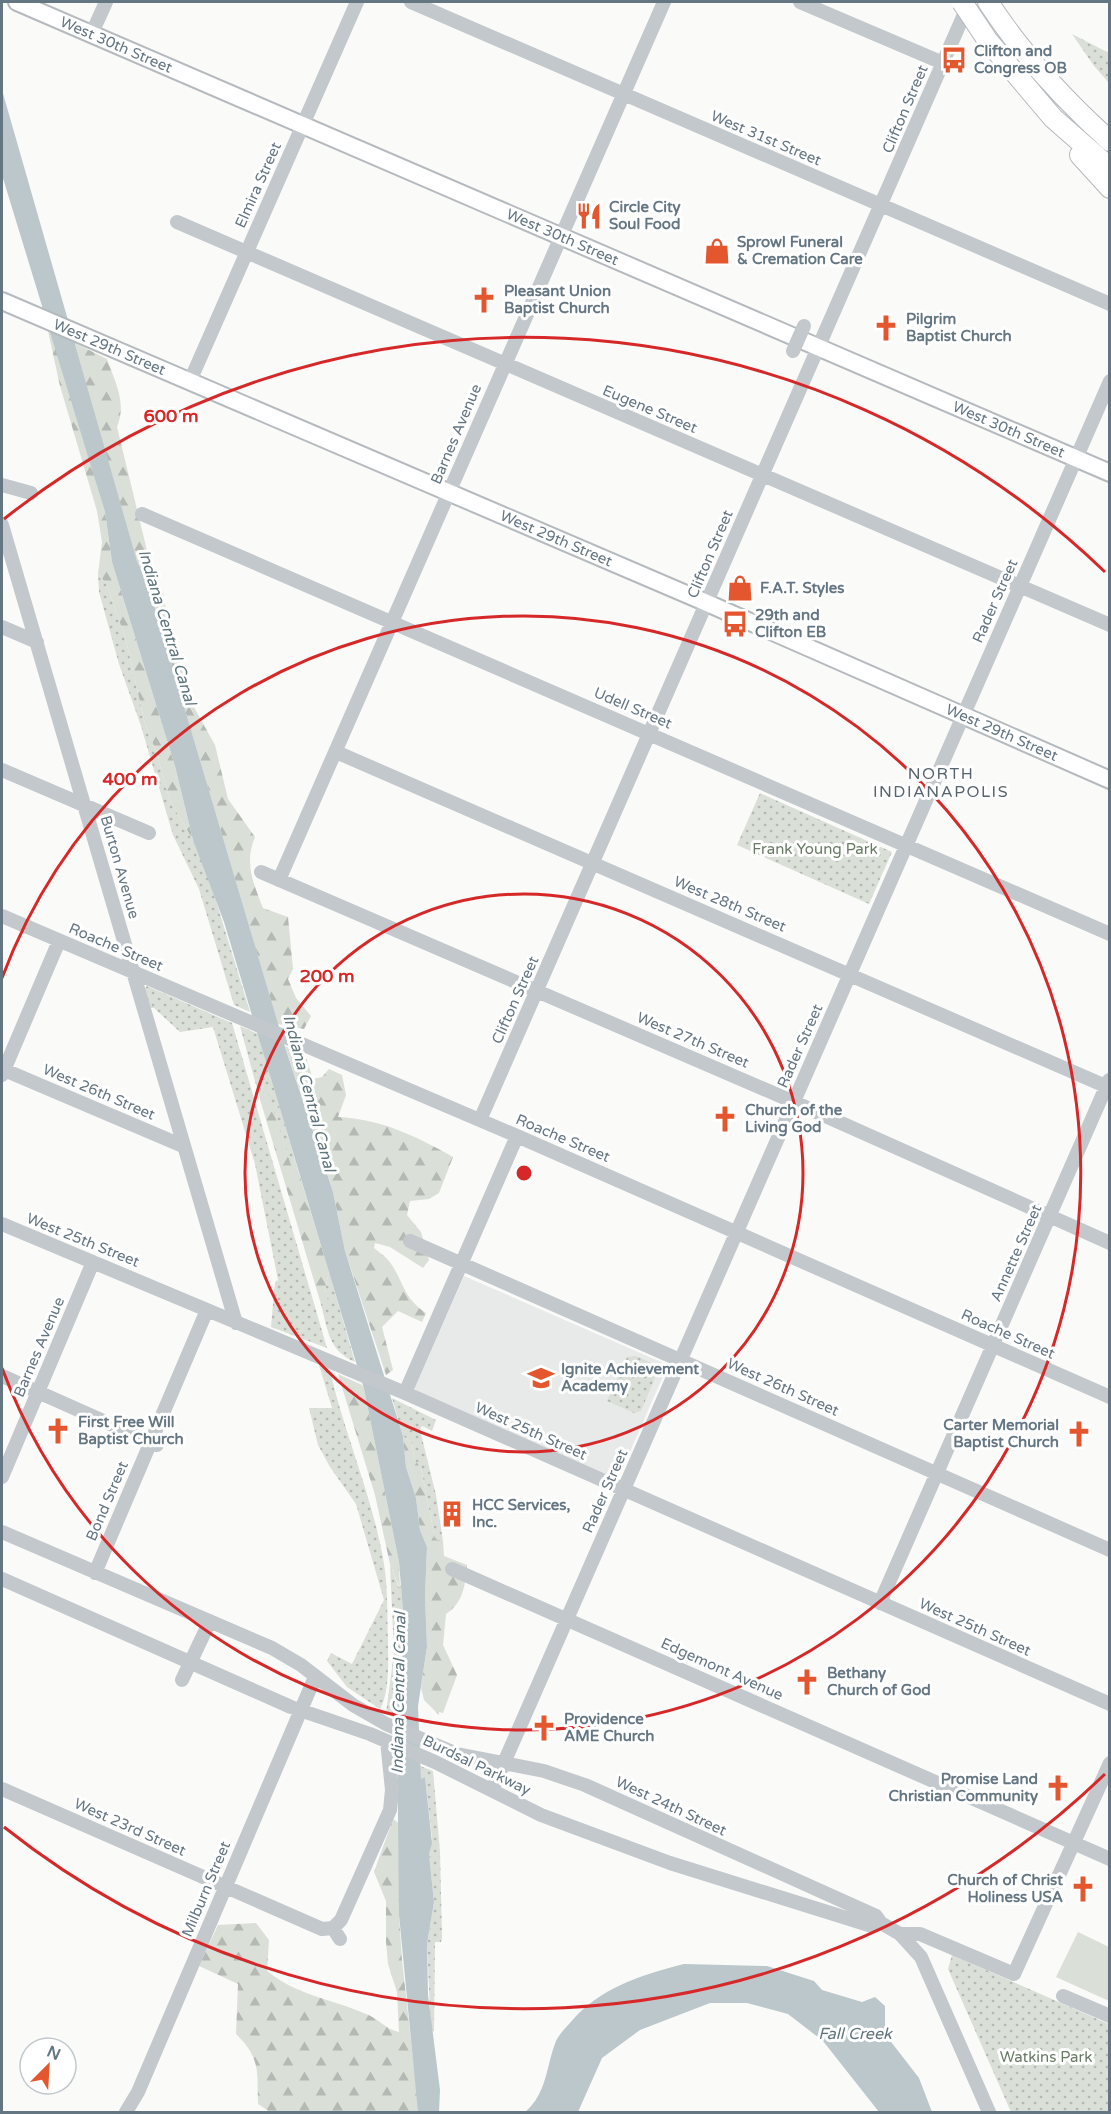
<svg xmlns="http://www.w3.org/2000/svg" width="1111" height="2114" font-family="'Varela Round',sans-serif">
<defs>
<pattern id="grass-dots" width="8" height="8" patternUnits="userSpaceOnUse" patternTransform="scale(1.5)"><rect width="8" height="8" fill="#dadfd7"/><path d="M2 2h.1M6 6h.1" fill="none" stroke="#b4b9b4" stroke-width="1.8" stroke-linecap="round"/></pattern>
<pattern id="forest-firs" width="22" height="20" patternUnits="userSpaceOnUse" patternTransform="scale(1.5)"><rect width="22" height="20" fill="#dadfd7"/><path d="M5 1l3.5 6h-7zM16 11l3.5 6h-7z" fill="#b4b9b4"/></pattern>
</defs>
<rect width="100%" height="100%" fill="#fafaf8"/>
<path fill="#e8e9e9" d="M464,1276L668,1365L618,1479L414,1390Z"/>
<path fill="url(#grass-dots)" d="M1072,34L1109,53V83L1094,66Z
M98,574L106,583L126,640L145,724L156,751L170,801L193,840L209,878L250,1012L234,1005L199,889L173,835L141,726L119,664L99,592Z
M760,793L892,852L869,904L737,845Z
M147,986L232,1023L327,1348L271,1327L275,1282L278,1280L255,1164L213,1027L180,1032L154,1008H148L144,989Z
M240,1026L258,1034L298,1170L291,1165L263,1083L259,1096Z
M329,1272L355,1362C327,1350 328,1328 320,1301L329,1306L325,1290Z
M636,1356L656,1365L657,1373L641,1411L634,1413L607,1401L627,1357Z
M319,1365L330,1370C344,1434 373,1497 384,1564C388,1589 387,1615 388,1641C388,1661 390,1692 380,1709L347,1687L327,1661L331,1653L352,1664L384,1600L356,1504L330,1467L318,1445L309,1408H332Z
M392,1398L436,1420L432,1431L422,1426L420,1430L436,1495L443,1541L435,1539L421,1468L414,1459L412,1443L403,1436Z
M390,1564L399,1588L401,1584L405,1634L404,1631L400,1632L404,1648L397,1719L386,1713L394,1653Z
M420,1766L433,1771L440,1852L442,1937L441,1942H435L434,2031L431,2032L427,1944L434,1902L429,1854L432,1838L425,1777L421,1779Z
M952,1955L1109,2024V2112H1011L948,1969Z"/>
<path fill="url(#forest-firs)" d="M48,331L52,332L54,340L105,512L112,562L175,766L193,840L170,801L156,751L145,724L126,640L106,583L98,574L102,542L97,511L60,386Z
M73,342L107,359C115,382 127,403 117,427L151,567L163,592L169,627L195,709L215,745L228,799L255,837C244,863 253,882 263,908L288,917L293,969L288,979L296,998L311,1016L304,1029L278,1024L148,585L137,561Z
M285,1046L305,1055L313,1079L322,1077L329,1069L342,1075L346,1095L338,1117C381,1119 416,1136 453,1157L439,1193L429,1199L410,1201L407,1215L421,1232L429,1260L423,1268L390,1247L375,1243L374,1248C379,1252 385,1256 389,1261C404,1281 402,1297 426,1313L422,1322L398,1311L382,1327L393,1370L386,1375L345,1251L333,1192Z
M264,1082L291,1165L298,1170L329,1272L325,1290L330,1307L320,1301L259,1096Z
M338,1374L362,1385L364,1389L399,1562L400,1589L390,1564L375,1495Z
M403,1436L412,1443L414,1459L421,1468L435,1539L443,1541L444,1556L467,1565C465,1585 464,1602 446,1614L443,1645L457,1675L443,1713L439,1712V1715L424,1700L421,1688L427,1647L425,1597L427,1547L420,1530L416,1498L406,1467Z
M393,1819L400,1824L399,1915L402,1960L419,2112H270L258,2104C257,2072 261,2058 236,2034L238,1984L199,1966L218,1925L256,1923L269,1940L267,1971C300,1997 330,1998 366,2014C379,2019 385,2029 399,2032L397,1992L388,1964L386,1942V1901L374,1872Z"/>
<path fill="#dadfd7" d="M1078,1932L1109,1947V2001L1056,1977Z"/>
<path fill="#bbc7cb" d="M2,90L137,561L148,585L285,1047L333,1192L345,1251L403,1436L406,1467L416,1498L420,1530L427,1547L425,1597L427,1647L418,1706L421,1779L425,1777L432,1843L429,1854L434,1902L427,1944L428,1995L440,2090L439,2112H418L399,1915L397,1712L405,1634L399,1562L364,1389L224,922L193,840L175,766L112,562L105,512L2,175Z
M684,1964L767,1966L814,1981L822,1990L862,2002L875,1997L885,2006V2034L919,2078L932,2112H879L823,2041L788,2014L747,2003H710L640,2030L602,2058L578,2112H525C547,2094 546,2066 556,2041C559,2035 565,2028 570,2023C599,1988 641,1975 684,1964Z"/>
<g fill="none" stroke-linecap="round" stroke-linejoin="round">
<g stroke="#b5babe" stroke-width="20">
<g id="major">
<path id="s1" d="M17,2L1110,473"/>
<path id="s2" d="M2,301L707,603L1110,780"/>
</g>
</g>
<g stroke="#b4b9bd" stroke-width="22">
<path id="highway" d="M988,2C1022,54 1063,99 1110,141
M988,41L1053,118L1110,168
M1080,155L1110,188"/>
</g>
<path stroke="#c3c8cc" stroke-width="14" d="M411,2L1110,304
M800,2L943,63
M92,33L106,2
M177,222L1110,625
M190,381L357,2
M2,485L31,493
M142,514L1110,934
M2,525L236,1323
M2,627L37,642
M336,752L1110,1088
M2,770L149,833
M261,872L794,1102L1110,1243
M279,880L664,2
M2,916L517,1136L1110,1397
M2,1069L183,1146
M2,1075L59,941
M480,1120L969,3
M2,1224L405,1393L1110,1704
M410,1241L1110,1550
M2,1376L157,1445
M405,1393L517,1136
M2,1477L93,1262
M2,1532L272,1648L301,1665L353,1705L386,1724L457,1754L544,1771L585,1785L876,1916L881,1923
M452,1569L1110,1859
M95,1573L207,1310
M2,1579L291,1707L370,1734L435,1762L541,1815L670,1863L872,1926L881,1923
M880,1603L1109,1080
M182,1680L210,1621
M2,1789L322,1929L333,1928L340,1939
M492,1790L1110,381
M881,1923L900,1934L921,1957L989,2112
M333,1928L341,1920L390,1810L392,1790L387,1741
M900,1934H920L1014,1974L1110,1763
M1063,1996L1110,2016
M126,2112L138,2092L315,1677"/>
<use href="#major" stroke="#fff" stroke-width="16"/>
<use href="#highway" stroke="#fff" stroke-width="20"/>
<g stroke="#b4b9bd" stroke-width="22" stroke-linecap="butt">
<path id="highway-bridge" d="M962,2L988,41"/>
</g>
<path stroke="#c3c8cc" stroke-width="14" d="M793,351L804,326"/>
<use href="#highway-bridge" stroke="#fff" stroke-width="20"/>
</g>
<g fill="none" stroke="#d62828" stroke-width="3">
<circle cx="524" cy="1173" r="279"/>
<path d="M2 978A557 557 0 1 1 2 1368"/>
<path d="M1105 1774A836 836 0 0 1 4 1827M4 519A836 836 0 0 1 1105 572"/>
</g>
<defs>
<g id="bus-bare" transform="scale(2.07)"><path d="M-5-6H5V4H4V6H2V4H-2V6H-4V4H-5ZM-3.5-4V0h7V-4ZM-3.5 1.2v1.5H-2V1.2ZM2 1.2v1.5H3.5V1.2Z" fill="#e4572e" stroke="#fff" stroke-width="2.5" paint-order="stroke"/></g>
<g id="restaurant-bare" transform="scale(2.07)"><path d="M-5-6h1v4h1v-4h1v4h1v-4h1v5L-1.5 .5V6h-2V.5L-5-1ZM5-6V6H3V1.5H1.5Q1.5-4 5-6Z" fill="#e4572e" stroke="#fff" stroke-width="2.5" paint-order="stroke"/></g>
<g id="shop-bare" transform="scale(2.07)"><path d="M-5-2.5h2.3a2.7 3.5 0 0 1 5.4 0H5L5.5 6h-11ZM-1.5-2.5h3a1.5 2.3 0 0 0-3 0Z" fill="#e4572e" stroke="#fff" stroke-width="2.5" paint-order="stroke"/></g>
<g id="church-bare" transform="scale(2.07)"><path d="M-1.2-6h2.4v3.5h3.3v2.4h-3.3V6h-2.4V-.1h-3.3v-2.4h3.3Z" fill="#e4572e" stroke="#fff" stroke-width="2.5" paint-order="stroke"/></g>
<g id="school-bare" transform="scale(2.07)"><path d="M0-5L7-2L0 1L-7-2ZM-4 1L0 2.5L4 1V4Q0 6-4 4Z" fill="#e4572e" stroke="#fff" stroke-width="2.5" paint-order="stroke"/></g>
<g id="building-bare" transform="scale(2.07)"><path d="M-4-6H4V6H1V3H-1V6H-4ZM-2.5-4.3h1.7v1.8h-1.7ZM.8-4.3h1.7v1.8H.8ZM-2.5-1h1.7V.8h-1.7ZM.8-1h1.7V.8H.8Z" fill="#e4572e" stroke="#fff" stroke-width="2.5" paint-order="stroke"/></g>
</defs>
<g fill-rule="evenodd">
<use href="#bus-bare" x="954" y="60"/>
<use href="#restaurant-bare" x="589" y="216"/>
<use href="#shop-bare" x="717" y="251"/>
<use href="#church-bare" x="484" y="300"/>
<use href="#church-bare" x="886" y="328"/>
<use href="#shop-bare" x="740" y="588"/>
<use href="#bus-bare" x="735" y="624"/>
<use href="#church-bare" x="725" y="1119"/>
<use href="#school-bare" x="541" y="1378"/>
<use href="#church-bare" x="58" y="1431"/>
<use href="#church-bare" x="1079" y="1434"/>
<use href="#building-bare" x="452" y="1514"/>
<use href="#church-bare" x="807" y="1682"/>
<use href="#church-bare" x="544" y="1728"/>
<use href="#church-bare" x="1058" y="1788"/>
<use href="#church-bare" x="1083" y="1889"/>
</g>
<g text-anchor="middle" stroke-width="6" stroke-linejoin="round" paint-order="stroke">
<g font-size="15" fill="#657683" stroke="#fff">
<text dy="5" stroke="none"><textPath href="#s1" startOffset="108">West 30th Street</textPath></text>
<text transform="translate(905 109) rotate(-67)" y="5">Clifton Street</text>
<text transform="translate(766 138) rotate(23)" y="5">West 31st Street</text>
<text transform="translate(258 185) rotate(-66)" y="5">Elmira Street</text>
<text dy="5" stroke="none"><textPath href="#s1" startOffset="594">West 30th Street</textPath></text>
<text dy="5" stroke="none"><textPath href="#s2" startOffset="117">West 29th Street</textPath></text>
<text transform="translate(650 409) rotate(23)" y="5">Eugene Street</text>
<text dy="5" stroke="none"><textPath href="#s1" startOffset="1080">West 30th Street</textPath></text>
<text transform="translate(456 434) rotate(-67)" y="5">Barnes Avenue</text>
<text dy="5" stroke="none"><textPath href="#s2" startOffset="603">West 29th Street</textPath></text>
<text transform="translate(710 554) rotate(-67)" y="5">Clifton Street</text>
<text transform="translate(995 601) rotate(-66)" y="5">Rader Street</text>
<text transform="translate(633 708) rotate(23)" y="5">Udell Street</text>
<text dy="5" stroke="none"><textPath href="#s2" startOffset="1089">West 29th Street</textPath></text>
<text transform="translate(120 867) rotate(74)" y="5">Burton Avenue</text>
<text transform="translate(730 904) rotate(23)" y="5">West 28th Street</text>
<text transform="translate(116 947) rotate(23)" y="5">Roache Street</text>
<text transform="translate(515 1000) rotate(-66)" y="5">Clifton Street</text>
<text transform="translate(693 1040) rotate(23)" y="5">West 27th Street</text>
<text transform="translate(800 1046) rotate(-66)" y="5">Rader Street</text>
<text transform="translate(99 1092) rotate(23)" y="5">West 26th Street</text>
<text transform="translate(563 1138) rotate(23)" y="5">Roache Street</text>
<text transform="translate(83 1240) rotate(22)" y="5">West 25th Street</text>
<text transform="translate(1016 1253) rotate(-66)" y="5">Annette Street</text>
<text transform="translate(1008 1334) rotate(24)" y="5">Roache Street</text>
<text transform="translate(39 1347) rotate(-67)" y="5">Barnes Avenue</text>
<text transform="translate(783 1387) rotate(24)" y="5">West 26th Street</text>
<text transform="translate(531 1431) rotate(24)" y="5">West 25th Street</text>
<text transform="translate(605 1491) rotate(-66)" y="5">Rader Street</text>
<text transform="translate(107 1501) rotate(-67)" y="5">Bond Street</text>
<text transform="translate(975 1627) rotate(24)" y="5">West 25th Street</text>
<text transform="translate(722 1669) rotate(24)" y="5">Edgemont Avenue</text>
<text transform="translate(477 1765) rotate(26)" y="5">Burdsal Parkway</text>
<text transform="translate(671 1806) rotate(25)" y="5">West 24th Street</text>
<text transform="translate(130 1827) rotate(24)" y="5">West 23rd Street</text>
<text transform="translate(206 1889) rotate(-67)" y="5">Milburn Street</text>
</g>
<g font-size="15" font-weight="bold" fill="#657683" stroke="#fff" text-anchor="start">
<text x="974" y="56">Clifton and<tspan x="974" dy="17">Congress OB</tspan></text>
<text x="609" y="212">Circle City<tspan x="609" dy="17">Soul Food</tspan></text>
<text x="737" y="247">Sprowl Funeral<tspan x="737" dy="17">&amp; Cremation Care</tspan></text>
<text x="504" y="296">Pleasant Union<tspan x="504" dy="17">Baptist Church</tspan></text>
<text x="906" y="324">Pilgrim<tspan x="906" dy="17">Baptist Church</tspan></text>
<text x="760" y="593">F.A.T. Styles</text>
<text x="755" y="620">29th and<tspan x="755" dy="17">Clifton EB</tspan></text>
<text x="745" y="1115">Church of the<tspan x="745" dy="17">Living God</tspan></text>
<text x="561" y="1374">Ignite Achievement<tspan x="561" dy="17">Academy</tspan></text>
<text x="78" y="1427">First Free Will<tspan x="78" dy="17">Baptist Church</tspan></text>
<text x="1059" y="1430" text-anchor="end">Carter Memorial<tspan x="1059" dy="17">Baptist Church</tspan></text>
<text x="472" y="1510">HCC Services,<tspan x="472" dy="17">Inc.</tspan></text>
<text x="827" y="1678">Bethany<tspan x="827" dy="17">Church of God</tspan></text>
<text x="564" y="1724">Providence<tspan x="564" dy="17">AME Church</tspan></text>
<text x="1038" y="1784" text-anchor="end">Promise Land<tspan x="1038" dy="17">Christian Community</tspan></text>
<text x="1063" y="1885" text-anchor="end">Church of Christ<tspan x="1063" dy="17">Holiness USA</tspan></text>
</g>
<g font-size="15" fill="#687a64" stroke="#fff">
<text x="815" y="854">Frank Young Park</text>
<text x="1046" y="2062">Watkins Park</text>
</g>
<g font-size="16" font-style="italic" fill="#60757c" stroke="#fff">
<text transform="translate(168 627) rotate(73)" y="6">Indiana Central Canal</text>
<text transform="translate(310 1093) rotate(75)" y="6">Indiana Central Canal</text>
<text transform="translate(398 1693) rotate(-89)" y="6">Indiana Central Canal</text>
<text x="855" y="2039">Fall Creek</text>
</g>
<g font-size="16" letter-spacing="1.5" fill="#57646e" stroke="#fff">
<text x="941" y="779">NORTH<tspan x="941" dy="18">INDIANAPOLIS</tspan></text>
</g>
</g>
<circle cx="524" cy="1173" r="9" fill="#d62828" stroke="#fff" stroke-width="3"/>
<g font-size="18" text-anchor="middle" font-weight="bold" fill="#d62828" stroke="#fff" stroke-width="6" stroke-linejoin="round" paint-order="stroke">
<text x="171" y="422">600 m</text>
<text x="130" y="785">400 m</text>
<text x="327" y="982">200 m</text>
</g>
<rect width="1111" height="2114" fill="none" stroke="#657683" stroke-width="6"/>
<g transform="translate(48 2066) rotate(24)"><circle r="28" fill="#ffffff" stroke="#c1c8cd" stroke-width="1.5"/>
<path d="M0-4.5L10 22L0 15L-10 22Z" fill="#e4572e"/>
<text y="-9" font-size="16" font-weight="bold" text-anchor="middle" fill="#657683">N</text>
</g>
</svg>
